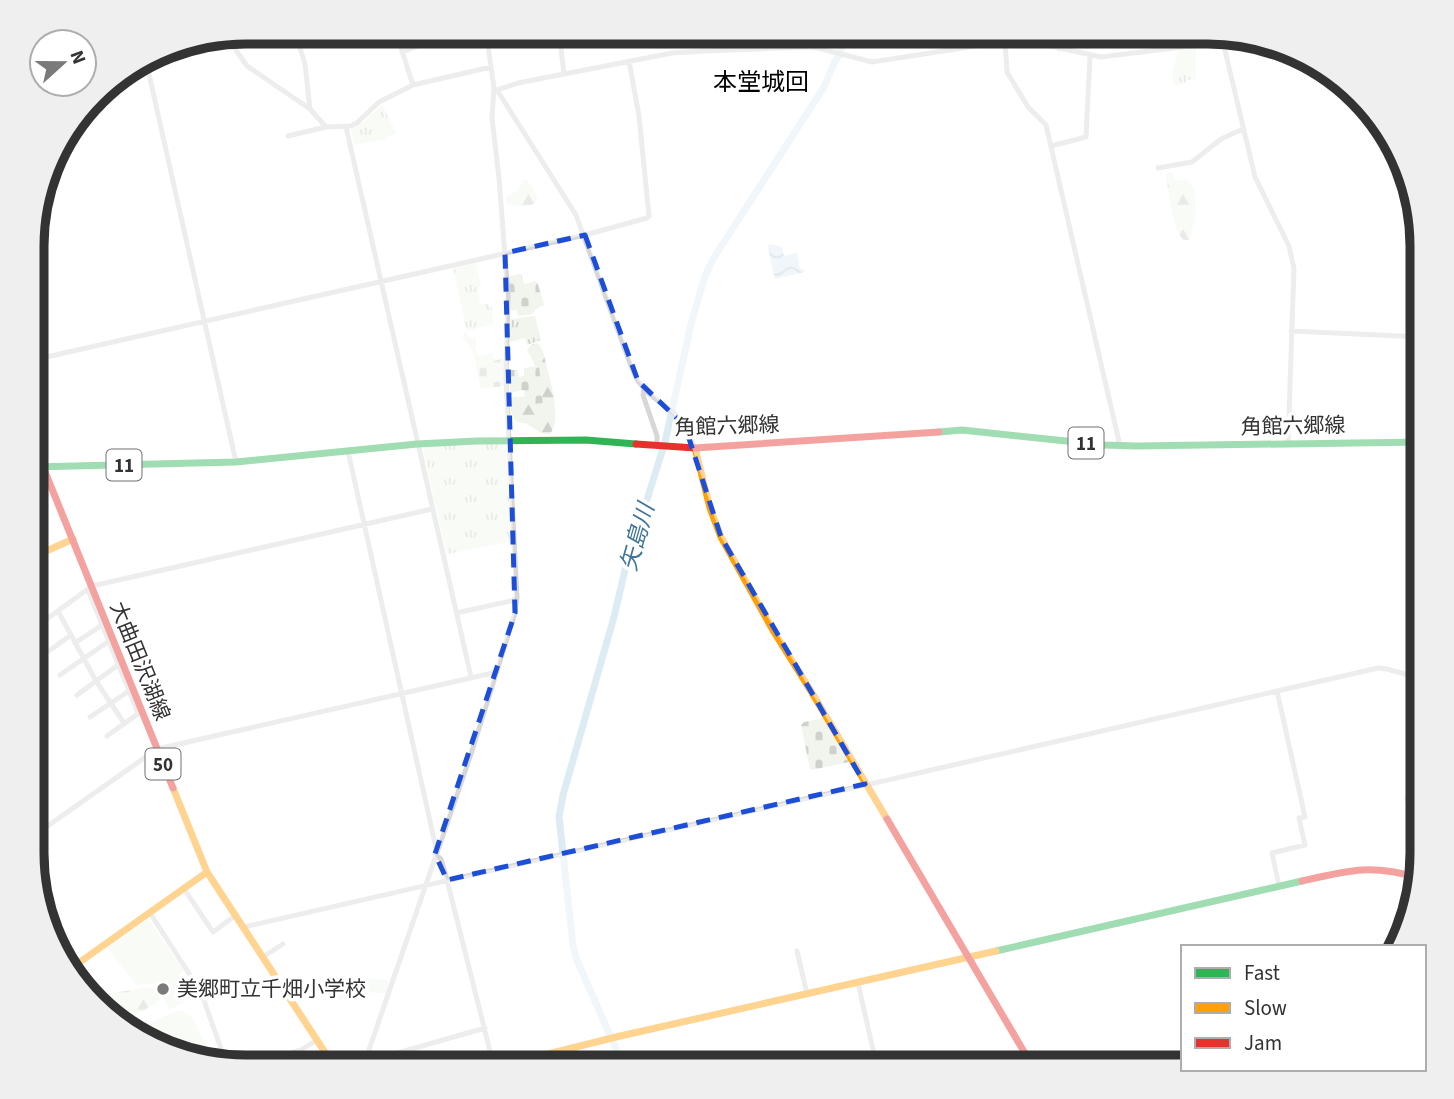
<svg xmlns="http://www.w3.org/2000/svg" width="1454" height="1099" font-family="'Source Sans 3','Noto Sans JP',sans-serif">
<defs>
<pattern id="grass-tufts" width="24" height="20" patternUnits="userSpaceOnUse" patternTransform="scale(1.75)"><rect width="24" height="20" fill="#f1f5ed"/><path d="M3 7l-1-3M5 7V3M7 7l1-3M15 17l-1-3M17 17v-4M19 17l1-3" fill="none" stroke="#cfd2cc"/></pattern>
<pattern id="forest-firs" width="22" height="20" patternUnits="userSpaceOnUse" patternTransform="scale(1.75)"><rect width="22" height="20" fill="#f1f5ed"/><path d="M5 1l3.5 6h-7zM16 11l3.5 6h-7z" fill="#cfd2cc"/></pattern>
<pattern id="cemetery-stones" width="16" height="16" patternUnits="userSpaceOnUse" patternTransform="scale(1.75)"><rect width="16" height="16" fill="#f1f5ed"/><path d="M2 7V4a2 2 0 0 1 4 0v3zM10 15v-3a2 2 0 0 1 4 0v3z" fill="#cfd2cc"/></pattern>
<pattern id="water-waves" width="16" height="10" patternUnits="userSpaceOnUse" patternTransform="scale(1.75)"><rect width="16" height="10" fill="#ddebf3"/><path d="M0 5q4-4 8 0t8 0" fill="none" stroke="#becad1"/></pattern>
</defs>
<rect width="100%" height="100%" fill="#fff"/>
<path fill="url(#grass-tufts)" d="M1196,49V79L1187,80L1186,83L1175,86C1167,74 1177,63 1178,51Z
M382,105L397,134L386,136L387,139L354,145L351,130L360,125Z
M476,263L481,286L478,287L480,304H489L492,308L493,324L467,331L453,269Z
M535,316L541,340L527,345L525,338L510,342V319Z
M505,442L512,541L447,554L423,451L427,446Z"/>
<path fill="url(#forest-firs)" d="M1168,171L1172,173L1175,181L1186,179L1195,190L1196,215L1189,240L1185,241C1172,232 1169,192 1166,176Z
M524,180H527C532,187 538,193 537,202C529,208 515,207 506,203V197L519,190L522,181Z
M538,343L543,351C547,371 564,418 550,434C540,434 537,430 529,425C522,421 526,425 518,422C509,418 510,404 513,397H539L535,365L527,350L531,345Z
M330,975L386,980L389,983L386,993L363,992L341,1000H338L328,977Z
M149,987L157,991L160,999L155,1004L128,1019V1025L136,1034L105,1015L96,1002L119,992Z"/>
<path fill="url(#cemetery-stones)" d="M521,274L524,284L537,281L544,305L536,309L532,314L518,316L517,310H509V276Z
M466,333L469,338L475,337L477,345L475,346L478,356L492,353L494,361L504,358V386L481,389L473,351L462,336Z
M539,366L543,403L526,405L524,390L510,393L509,370H518V377L524,376V368Z
M824,718L849,762L812,770L810,769L801,725L804,722Z"/>
<path fill="#f1f5ed" d="M148,919L184,971L178,975L192,996L170,1010L157,988L168,980L153,984L136,985L107,947Z
M182,1010L192,1018L214,1058L212,1062L164,1051L140,1036C152,1020 163,1016 182,1010Z"/>
<path fill="url(#water-waves)" d="M769,244L782,247L784,256L797,253L800,269H804L805,272L775,279L768,248Z"/>
<g fill="none" stroke-linecap="round" stroke-linejoin="round">
<path stroke="#ddebf3" stroke-width="7" d="M624,1067L576,958L573,945L559,817L563,795L614,617L625,570L665,442L691,324L705,276L713,259L824,87L835,61L840,55L844,32"/>
<path stroke="#d7d7d7" stroke-width="5" d="M295,32L305,64L310,109L326,127
M396,32L413,85
M559,32L564,74
M983,32L986,44
M1057,32L1059,49
M1171,32L1176,48
M222,36L231,43L247,66L310,109
M486,36L518,32
M1005,41L1007,72L1028,107L1046,125L1120,446
M1223,42L1255,177L1289,246L1294,268L1288,444
M402,52L428,42L450,40L485,33
M146,61L236,462
M494,89L497,90L518,83L672,53L705,51L806,47L818,48L872,62L1008,41L1032,42L1101,57L1223,42L1246,38
M497,90L576,215L631,366L638,381L648,393L675,414L685,426L695,448
M346,127L471,677
M288,136L326,127L351,126L357,123L379,102L413,85L491,67
M1051,146L1086,137L1090,56
M1158,168L1192,162L1221,139L1243,129
M1291,331L1422,337
M33,360L450,266L585,235L647,218L649,216L639,116L629,61
M644,389L643,395L657,436V446
M348,451L436,848
M88,590L138,713
M33,602L44,621
M58,611L96,681L124,723
M456,613L511,601L517,598
M33,629L92,586L432,509
M75,643L102,625
M46,653L71,635
M60,675L109,641
M1277,691L1305,817L1299,818L1305,845L1272,853L1279,886
M77,695L118,665
M90,717L129,691
M107,736L139,713
M1407,800L1422,747
M32,837L157,749L497,672
M435,854L441,859L447,880L494,1067
M184,889L213,932L236,915
M150,913L201,992L227,1066
M244,927L1378,668L1387,669L1422,679
M797,951L807,994
M263,957L283,944
M858,983L877,1067
M366,1062L485,1028
M245,1067L301,1050L317,1040
M363,1067L471,754L515,613L517,598L506,379L508,296L499,178L492,118L494,88L488,46L484,32"/>
<path stroke="#30b455" stroke-width="7" d="M939,432L962,430L1104,445L1136,446L1422,442
M33,467L236,462L417,444L477,441L586,440L636,444
M996,951L1302,881"/>
<path stroke="#ff9f0a" stroke-width="7" d="M695,448L710,508L721,537L774,632L811,691L887,819
M33,557L73,539
M173,788L207,872L328,1057L331,1067
M70,969L207,872
M495,1067L616,1037L996,951"/>
<path stroke="#e5322d" stroke-width="7" d="M33,442L173,788
M636,444L695,448L939,432
M887,819L1033,1067
M1302,881C1350,870 1371,864 1419,878"/>
</g>
<path d="M0 0H1454V1099H0ZM585,235L638,381L685,426L721,537L865,784L447,880L435,854L515,613L505,253Z" fill="#fff" fill-opacity=".55" fill-rule="evenodd"/>
<path fill="none" stroke="#1d4ed8" stroke-width="5" stroke-dasharray="14 9" stroke-linejoin="round" d="M585,235L638,381L685,426L721,537L865,784L447,880L435,854L515,613L505,253Z"/>
<circle fill="#7a7a7a" stroke="#fff" stroke-width="2.5" cx="163" cy="989" r="7"/>
<g text-anchor="middle" stroke-width="7" stroke-linejoin="round" paint-order="stroke">
<g fill="#fff" stroke="#707070" stroke-width="2">
<rect x="1068.5" y="427.5" width="35" height="31" rx="5"/>
<rect x="106.5" y="449.5" width="35" height="31" rx="5"/>
<rect x="145.5" y="748.5" width="35" height="31" rx="5"/>
</g>
<g font-size="19" font-weight="bold" fill="#333">
<text x="1086" y="450">11</text>
<text x="124" y="472">11</text>
<text x="163" y="771">50</text>
</g>
<g font-size="21" fill="#333" stroke="#fff">
<text transform="translate(727 426) rotate(-2)" y="7">角館六郷線</text>
<text transform="translate(1293 426) rotate(-1)" y="7">角館六郷線</text>
<text transform="translate(140 661) rotate(68)" y="7">大曲田沢湖線</text>
</g>
<g font-size="21" fill="#333" stroke="#fff" text-anchor="start">
<text x="177" y="996">美郷町立千畑小学校</text>
</g>
<g font-size="23" font-style="italic" fill="#3f7597" stroke="#fff">
<text transform="translate(637 537) rotate(-74)" y="8">矢島川</text>
</g>
<g font-size="24" fill="#000" stroke="#fff">
<text x="761" y="90">本堂城回</text>
</g>
</g>
<path d="M0 0H1454V1099H0ZM246 44H1208A202 202 0 0 1 1410 246V853A202 202 0 0 1 1208 1055H246A202 202 0 0 1 44 853V246A202 202 0 0 1 246 44Z" fill="#efefef" fill-rule="evenodd"/>
<path fill="none" stroke="#333" stroke-width="9" d="M246 44H1208A202 202 0 0 1 1410 246V853A202 202 0 0 1 1208 1055H246A202 202 0 0 1 44 853V246A202 202 0 0 1 246 44Z"/>
<rect x="1181" y="945" width="245" height="126" fill="#ffffff" stroke="#adadad" stroke-width="2"/>
<rect x="1195" y="968" width="35" height="10" fill="#30b455" stroke="#adadad" stroke-width="2"/>
<text x="1244" y="980" font-size="21" fill="#333333">Fast</text>
<rect x="1195" y="1003" width="35" height="10" fill="#ff9f0a" stroke="#adadad" stroke-width="2"/>
<text x="1244" y="1015" font-size="21" fill="#333333">Slow</text>
<rect x="1195" y="1038" width="35" height="10" fill="#e5322d" stroke="#adadad" stroke-width="2"/>
<text x="1244" y="1050" font-size="21" fill="#333333">Jam</text>
<g transform="translate(63 63) rotate(69)"><circle r="33" fill="#ffffff" stroke="#adadad" stroke-width="2"/>
<path d="M0-5L12 26L0 18L-12 26Z" fill="#7a7a7a"/>
<text y="-10" font-size="19" font-weight="bold" text-anchor="middle" fill="#333333">N</text>
</g>
</svg>
